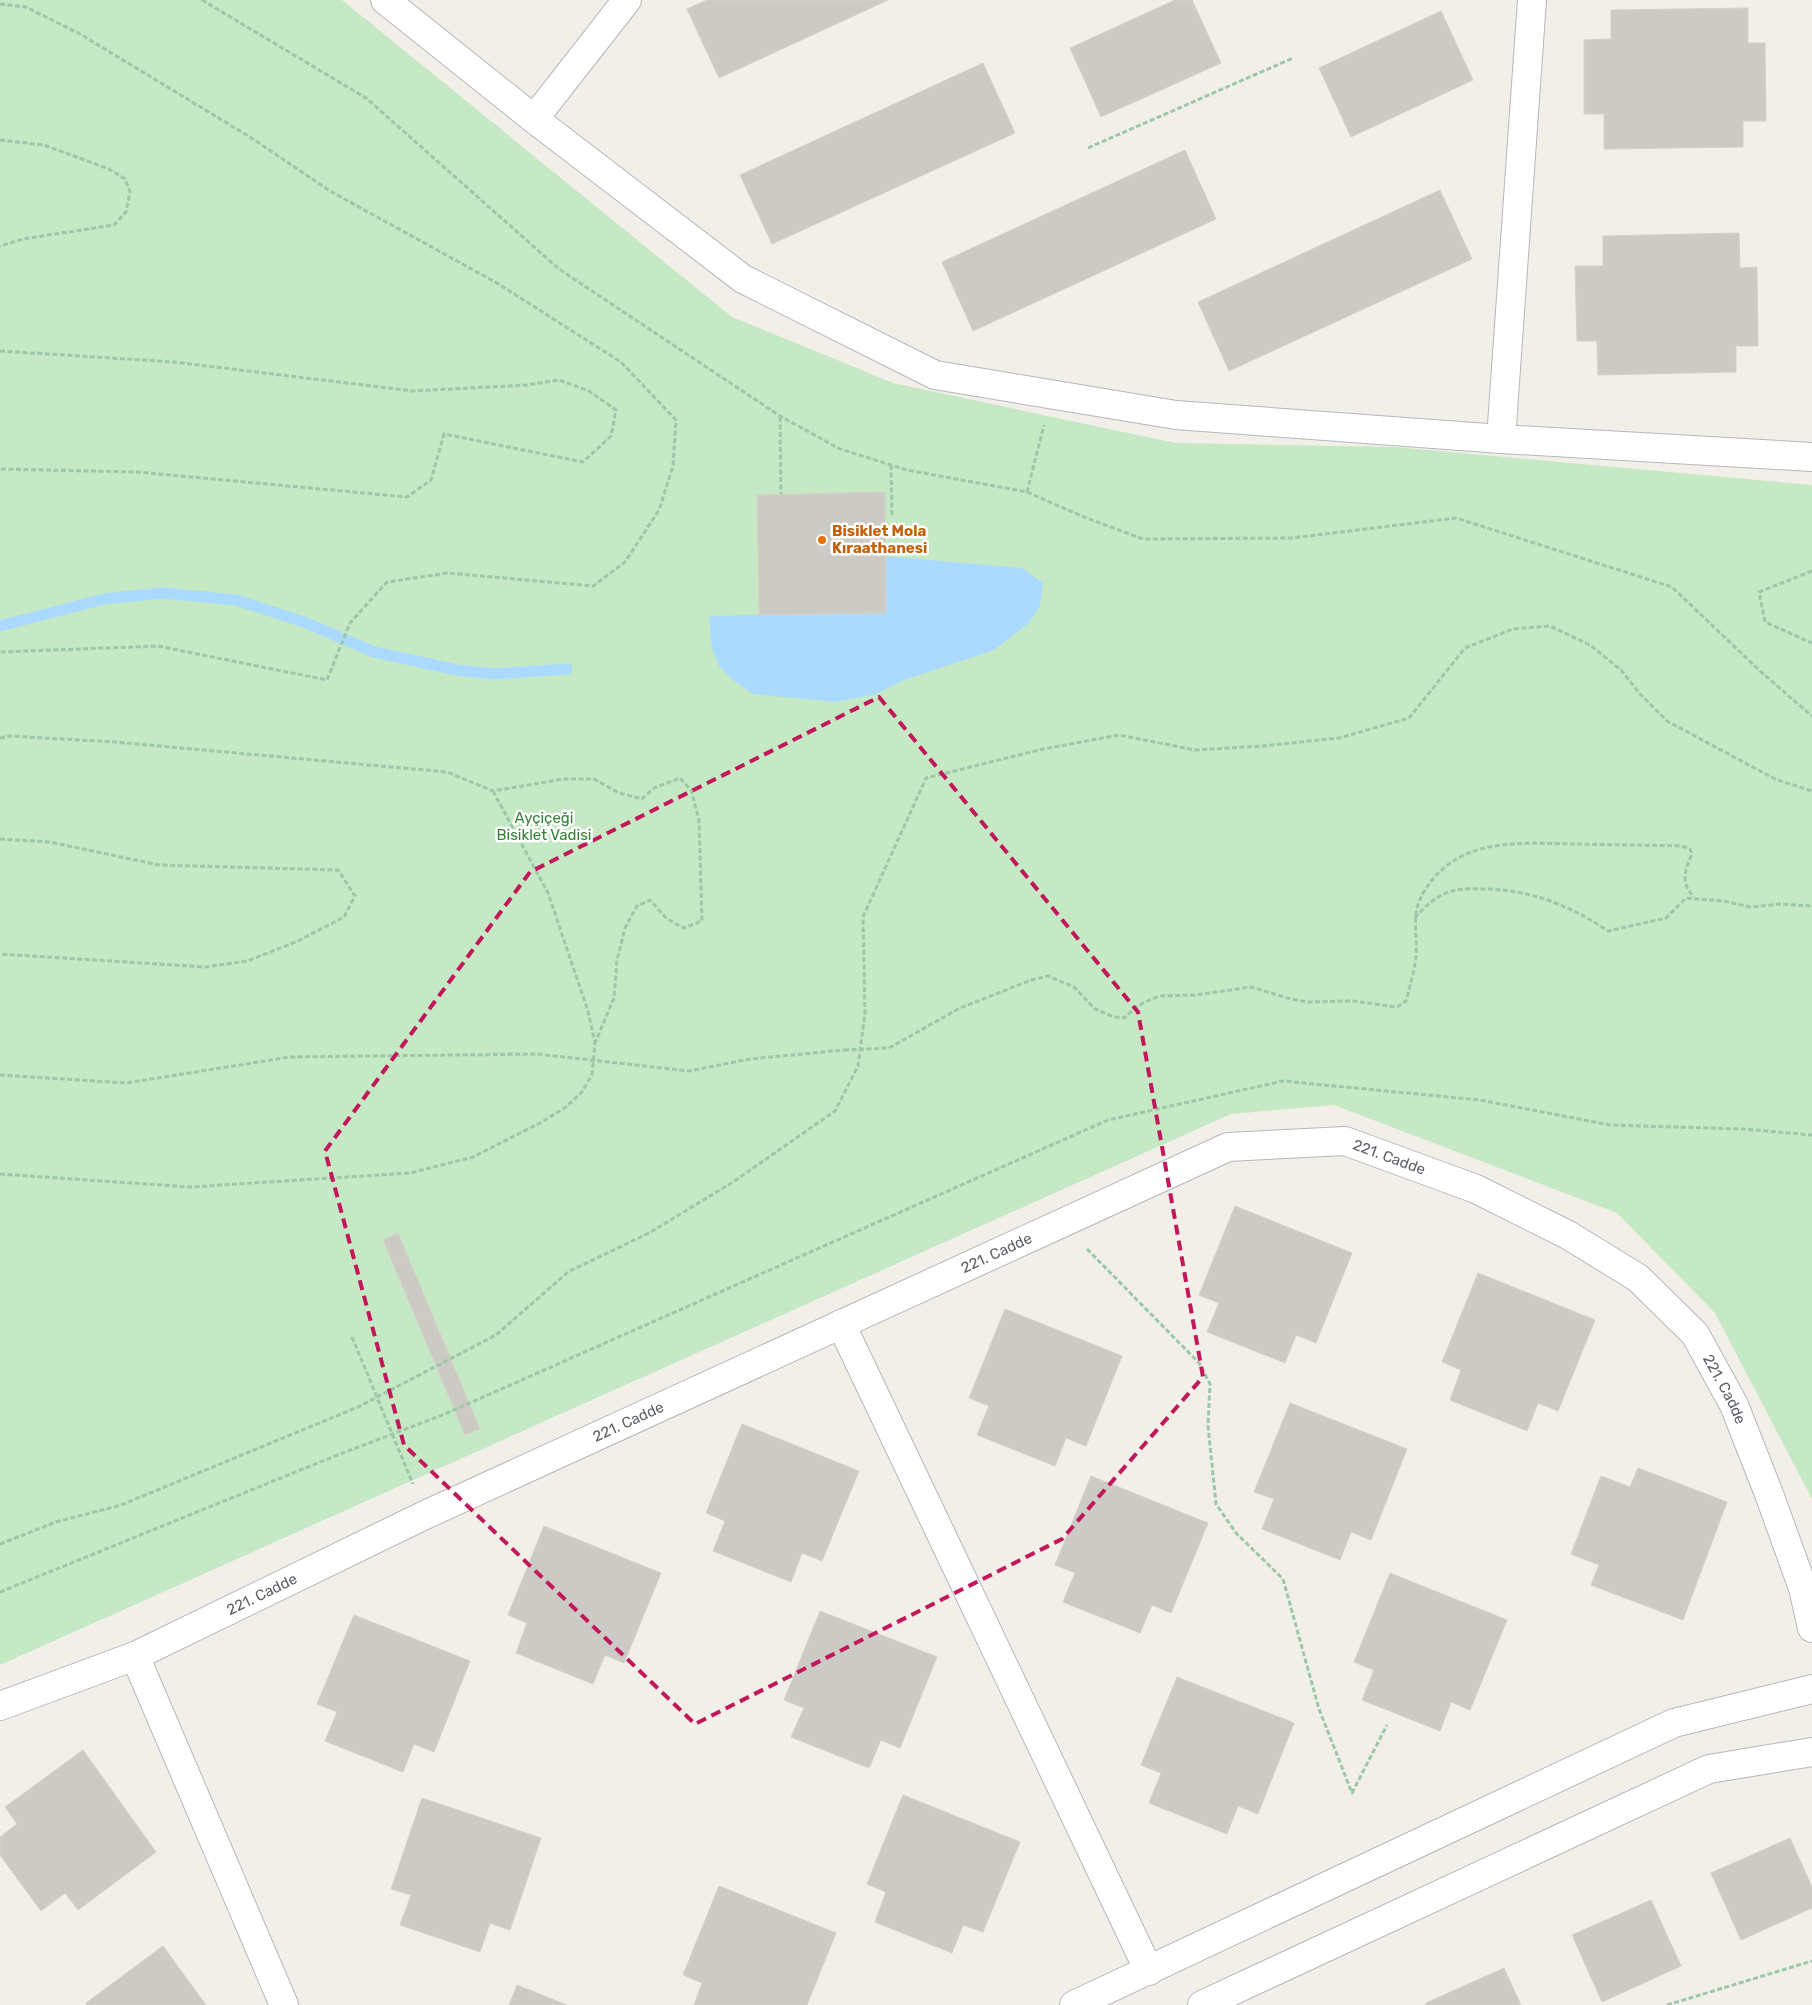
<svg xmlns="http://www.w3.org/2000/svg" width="1812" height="2005" font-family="Rubik,sans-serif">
<rect width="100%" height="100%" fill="#f1efe8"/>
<path fill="#c5e8c5" d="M0,0H342L732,317L893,383L1175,443L1395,447L1812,485V1499L1715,1313L1617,1213L1334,1105L1231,1114L0,1665Z"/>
<path fill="#aadaff" d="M885,556L1022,568L1043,583L1040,606L1029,623L994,650L904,680L876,694L836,702L753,694L734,681L719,666L712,649L709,616L886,613Z"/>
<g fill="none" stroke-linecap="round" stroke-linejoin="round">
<path stroke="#aadaff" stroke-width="11" d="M0,626L104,599L162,593L236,600L304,622L374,652L457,670L495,674L567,669"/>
</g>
<path fill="#cccac5" stroke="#d6d1c6" d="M707,0H888L719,78L687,9Z
M1175,0H1192L1221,63L1101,117L1070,48Z
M1748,8V43H1765L1766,121H1743V147L1604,149V114H1584V40L1611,39V10Z
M1441,11L1473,80L1351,137L1319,68Z
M983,63L1015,133L772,244L740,175Z
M1185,150L1216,219L973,331L942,262Z
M1440,190L1472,259L1229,371L1198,302Z
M1739,233L1740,268L1757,267L1758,346H1736V372L1598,375L1597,341H1577L1575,266H1603V236Z
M885,492L886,613L759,615L757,495Z
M1235,1206L1352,1253L1316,1343L1296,1335L1285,1363L1207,1332L1219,1303L1199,1295Z
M398,1233L480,1429L465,1435L383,1240Z
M1478,1273L1595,1320L1558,1411L1538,1403L1527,1431L1450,1400L1461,1370L1442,1362Z
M1005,1309L1122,1356L1086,1446L1066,1438L1055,1466L977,1435L989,1406L969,1398Z
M1290,1403L1407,1449L1371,1540L1351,1532L1340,1560L1262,1529L1274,1499L1254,1492Z
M742,1424L859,1471L822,1561L802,1553L791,1582L713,1551L725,1521L706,1513Z
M1638,1468L1727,1502L1683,1620L1591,1585L1599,1565L1571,1554L1601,1476L1630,1487Z
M1091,1476L1208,1523L1171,1613L1152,1605L1140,1633L1063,1602L1075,1573L1055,1565Z
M544,1526L661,1573L624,1663L605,1655L593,1684L516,1653L527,1623L508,1615Z
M1390,1573L1507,1620L1470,1710L1451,1702L1440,1731L1362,1700L1374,1670L1354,1662Z
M820,1611L937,1657L900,1748L881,1740L869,1768L791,1737L804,1708L784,1700Z
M354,1615L470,1661L434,1752L414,1744L403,1772L325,1741L337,1712L317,1704Z
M1177,1677L1294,1723L1258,1814L1238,1806L1227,1834L1149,1803L1161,1773L1141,1765Z
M83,1750L156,1852L78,1910L65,1893L41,1911L0,1855V1837L17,1824L5,1807Z
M903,1795L1020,1842L983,1932L963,1925L952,1953L875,1922L886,1892L867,1884Z
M422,1798L541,1838L510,1930L490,1923L480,1952L400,1925L411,1895L391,1889Z
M1790,1838L1812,1887V1908L1741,1940L1711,1873Z
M719,1886L836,1933L807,2005H694L702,1983L683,1975Z
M1651,1900L1681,1966L1602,2002L1572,1935Z
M163,1946L206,2005H87L86,2003Z
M1504,1968L1521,2005H1426V2003Z
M517,1985L567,2005H509Z"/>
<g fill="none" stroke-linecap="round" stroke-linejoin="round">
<g stroke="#b5b8bc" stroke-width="30">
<g id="minor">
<path d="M385,0L534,119L743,279L935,375L1176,415L1501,439L1812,457"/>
<path d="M534,119L627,0"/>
<path d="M1501,439L1532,0"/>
<path d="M841,1324L1149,1971"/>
<path d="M135,1656L284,2005"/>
<path id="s1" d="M0,1706L135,1656L425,1515L1228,1147L1345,1141L1476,1189L1568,1235L1638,1278L1695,1334L1734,1405L1769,1494L1803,1588L1812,1628"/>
</g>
</g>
<g stroke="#b5b8bc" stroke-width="30">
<path id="tertiary" d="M1074,2005L1674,1723L1812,1689
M1202,2005L1709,1769L1812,1752"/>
</g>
<path stroke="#9cc7a9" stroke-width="3" stroke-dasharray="5 2.5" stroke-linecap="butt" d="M202,0L366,98L559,269L780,416L840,449L907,470L1027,492L1084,517L1143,539L1292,538L1456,518L1672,587L1760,671L1812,716
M0,4L26,7L80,34L250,137L330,191L497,283L621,362L676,420L673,466L659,510L625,562L593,586L448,573L387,582L350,623L327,680L158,646L0,652
M0,140L44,145L109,169L125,179L130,192L126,212L114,225L23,239L0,246
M1088,148L1293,58
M0,351L174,362L413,391L527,385L559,380L589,391L616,410L611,436L583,462L444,434L431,480L407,497L138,472L0,469
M780,417L781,494
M891,465L892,515
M1027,492L1044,425
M1812,571L1759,592L1765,622L1812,643
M0,738L9,736L115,742L447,772L493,791L563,779H594L619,793L642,799L654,788L680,778L691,790L699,820L702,921L684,928L667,919L650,900L637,906L625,928L617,960L614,998L595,1043
M493,791L548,893L588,1011L595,1043
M0,839L50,842L159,865L338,870L355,896L344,917L296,942L247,961L205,967L0,954
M1415,918C1425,906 1437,895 1452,891C1463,888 1475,889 1486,889C1532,890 1571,906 1608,931L1666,918L1686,898L1724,901L1750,907L1780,904L1812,906
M889,1048L960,1008L1031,980L1048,976L1074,987L1095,1009L1114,1017L1124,1018L1139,1005L1159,996L1196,995L1251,987L1291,999L1308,1002L1353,1001L1397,1007L1406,1001C1410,986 1414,972 1416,957C1418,936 1411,917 1421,897C1430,879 1445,864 1464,855C1499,839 1542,844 1580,844C1614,845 1648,845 1682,846L1690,849L1692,854C1685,870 1680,883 1694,897
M0,1075L126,1083L290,1057L537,1054L689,1071L750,1059L844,1050
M0,1174L190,1187L410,1173L473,1157L540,1123L566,1107L582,1092L592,1075
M1087,1249L1199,1363L1210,1384L1208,1426L1216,1504L1236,1533L1283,1579L1319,1709L1352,1793L1387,1725
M398,1448L413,1484
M0,1544L56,1522L121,1505L358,1407L496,1335L568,1272L649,1233L733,1182L835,1111L858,1066L865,1013L863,917L926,778L1043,749L1119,735L1195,750L1262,746L1339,738L1409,718L1465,648L1513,629L1550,626L1590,645L1621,670L1640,694L1667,721L1775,779L1812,791
M0,1592L335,1456L445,1414L1108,1120L1283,1081L1480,1100L1610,1125L1743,1129L1812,1135
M1667,2005L1812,1961"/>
<use href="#minor" stroke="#fff" stroke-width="28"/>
<use href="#tertiary" stroke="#fff" stroke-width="28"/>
<path stroke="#9cc7a9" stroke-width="3" stroke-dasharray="5 2.5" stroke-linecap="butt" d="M844,1050L889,1048
M592,1075L595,1043
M352,1337L398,1448"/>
</g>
<path fill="none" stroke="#c2185b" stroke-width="4" stroke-dasharray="10 6" stroke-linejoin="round" d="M879,697L1138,1012L1203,1377L1062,1539L695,1724L404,1445L325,1151L530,872Z"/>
<circle fill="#e8710a" stroke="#fff" stroke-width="2" cx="822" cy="540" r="5"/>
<g text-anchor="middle" stroke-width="5" stroke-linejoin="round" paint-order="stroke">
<g font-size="15" font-weight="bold" fill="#c56008" stroke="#fff" text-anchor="start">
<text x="832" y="536">Bisiklet Mola<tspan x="832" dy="17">Kıraathanesi</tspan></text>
</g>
<g font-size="15" fill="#348238" stroke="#fff">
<text x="544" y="823">Ayçiçeği<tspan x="544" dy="17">Bisiklet Vadisi</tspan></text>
</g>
<g font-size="15" fill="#5f6368" stroke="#fff">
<text dy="5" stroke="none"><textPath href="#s1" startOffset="1514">221. Cadde</textPath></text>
<text dy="5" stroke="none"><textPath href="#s1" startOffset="1095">221. Cadde</textPath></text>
<text dy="5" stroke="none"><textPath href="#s1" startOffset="1934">221. Cadde</textPath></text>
<text dy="5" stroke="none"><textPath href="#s1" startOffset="690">221. Cadde</textPath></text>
<text dy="5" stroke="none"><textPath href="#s1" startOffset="285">221. Cadde</textPath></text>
</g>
</g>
</svg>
